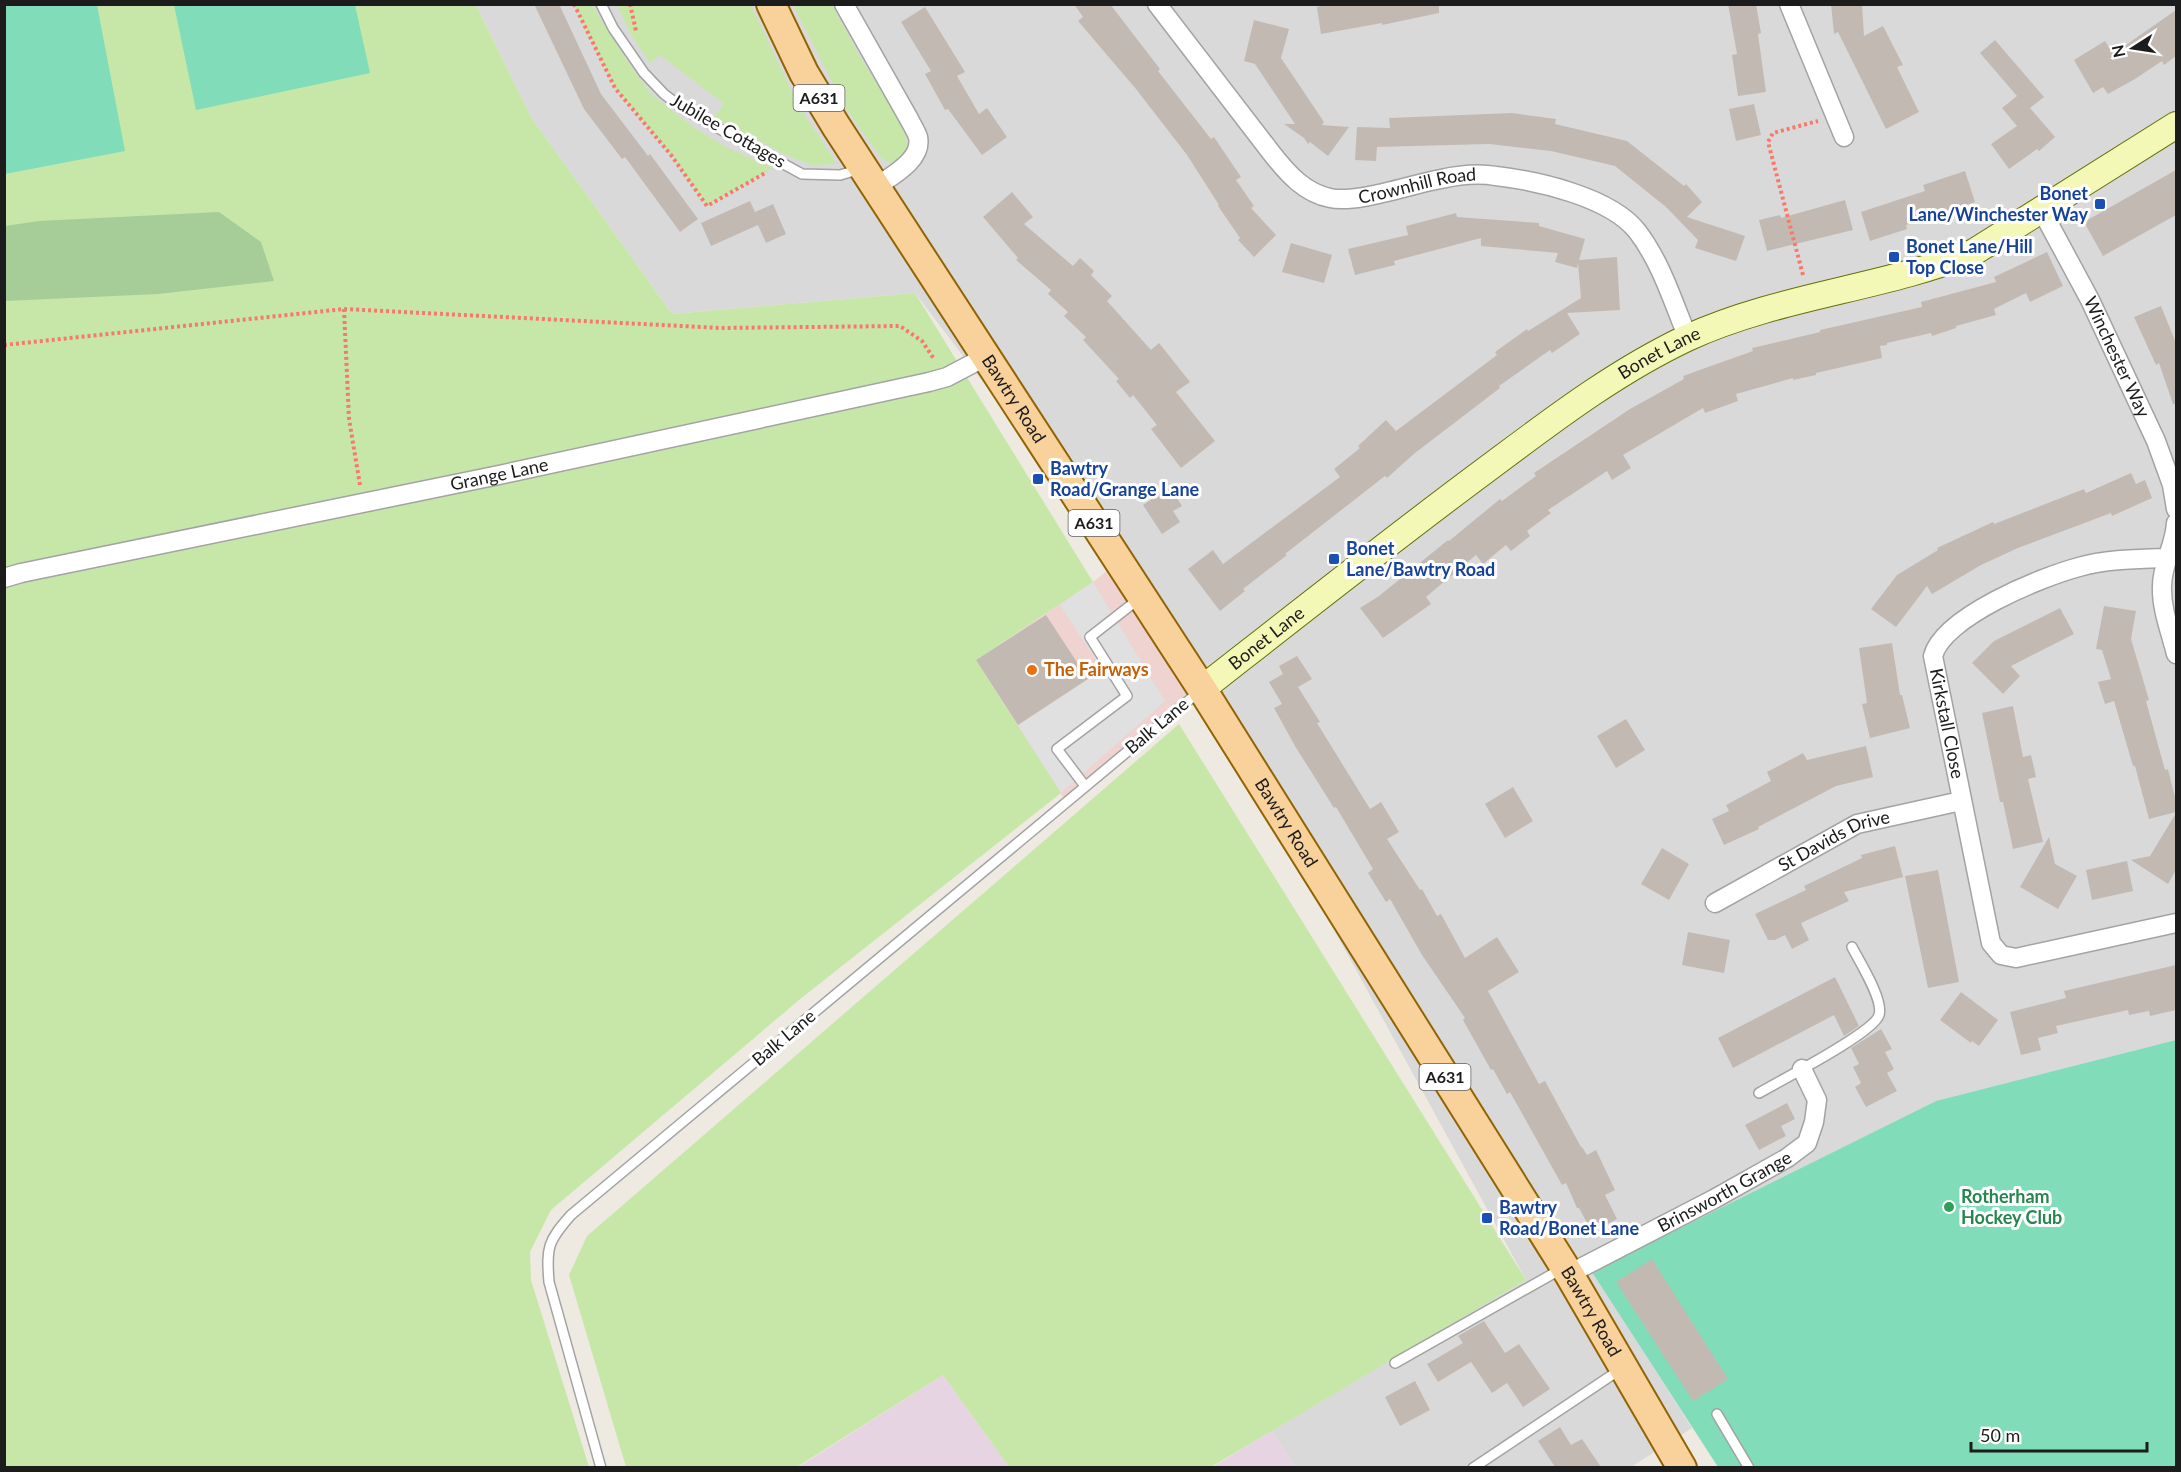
<svg xmlns="http://www.w3.org/2000/svg" width="2181" height="1472" font-family="Lato,sans-serif">
<rect width="100%" height="100%" fill="#eeeae2"/>
<path fill="#dad9d9" d="M476,5H2176V1040L1936,1101L1593,1272L1692,1428L1631,1467H1295L1271,1431L1526,1280L1202,689L1119,561L915,293L672,314L531,117Z"/>
<path fill="#eed3d1" d="M1119,561L1202,689L1066,802L976,660L1093,582Z"/>
<path fill="#e7d4e3" d="M943,1375L1009,1467L797,1468Z
M1271,1431L1295,1467L1211,1468Z"/>
<path fill="#c7e7a9" d="M5,5H476L531,117L672,314L915,293L1093,582L976,660L1061,793L799,1000L551,1210L530,1252L531,1280L589,1467L5,1468Z
M574,5H592L628,62L652,95L692,126L726,147L773,168L707,206L671,155L615,88Z
M617,5H751L798,105L837,164L811,165L784,154L714,117L724,104L660,55L650,63L631,35Z
M793,5H832L862,60L905,128L907,146L903,159L894,164L882,159L845,107Z
M1179,724L1526,1280L1211,1467H1009L943,1375L797,1467H626L569,1275L587,1236Z"/>
<path fill="#a6cc98" d="M219,212L261,242L274,281L158,294L5,301V226L39,221Z"/>
<path fill="#81dcba" d="M5,4L97,5L125,151L5,174Z
M174,5H355L370,73L196,110Z
M2176,1040V1467H1718L1592,1272L1936,1101Z"/>
<path fill="#e0e0e0" d="M1093,582L1165,701L1061,793L1018,725L1102,669L1060,605Z"/>
<path fill="#c2bab2" d="M534,4H559L601,94L648,156L650,154L698,219L680,232L625,157L622,159L584,109Z
M1074,4H1110L1160,69L1158,71L1211,139L1214,137L1241,177L1236,180L1254,206L1251,208L1276,235L1254,257L1238,240L1240,238L1218,206L1219,205L1187,155L1136,89L1078,21L1083,17Z
M1329,4H1439V13L1382,25V23L1321,34L1317,7Z
M1728,4H1756L1761,33L1758,34L1766,92L1738,96L1732,55L1737,54Z
M1831,4H1862L1864,36L1883,26L1903,65L1897,67L1919,112L1886,129L1838,32L1834,34Z
M925,7L965,72L957,76L979,114L987,108L1007,137L982,155L948,109L945,110L925,74L931,71L901,22Z
M2176,10V56L2164,65L2162,61L2135,79L2108,94L2103,87L2093,93L2074,60L2105,41L2113,54Z
M1254,20L1289,29L1281,58L1324,122L1322,125L1349,127L1328,156L1310,142L1308,144L1304,138L1284,124H1295L1255,64L1244,61Z
M1995,40L2044,97L2030,108L2055,137L2039,151L2037,149L2009,169L1991,144L2017,126L2002,108L2017,96L1980,53Z
M1754,104L1761,135L1736,141L1729,109Z
M1512,113L1556,119L1555,124L1627,141L1684,186L1686,184L1702,202L1687,217L1745,236L1736,261L1695,248L1698,240L1666,207L1615,166L1551,151L1489,144L1377,147L1376,161L1355,160L1357,127L1390,128L1389,118Z
M2176,170V215L2103,256L2084,222Z
M1965,171L1975,202L1906,225L1907,229L1870,241L1861,212L1925,191L1923,185Z
M1012,192L1033,217L1024,224L1073,266L1080,258L1094,271L1091,275L1112,296L1107,301L1151,350L1159,343L1190,382L1176,392L1215,441L1181,468L1151,429L1157,425L1133,395L1130,398L1116,381L1119,379L1083,340L1086,337L1064,316L1068,312L1048,294L1051,290L1016,260L1018,258L983,217Z
M1845,200L1853,230L1767,251L1759,220L1780,215L1781,218Z
M750,201L755,212L773,204L786,234L766,243L758,225L711,246L701,223Z
M1456,213L1457,217L1539,223V226L1585,239L1579,260L1617,257L1620,310L1567,313L1580,334L1552,353L1550,350L1499,386L1500,388L1415,453L1387,478L1385,476L1285,554L1287,555L1243,589L1245,591L1220,611L1188,569L1213,550L1223,564L1340,477L1334,469L1360,448L1358,446L1386,420L1396,431L1497,355L1495,352L1527,329L1528,331L1581,298L1578,263L1577,268L1555,262L1558,253L1481,246V238L1394,261L1395,265L1355,275L1348,249L1408,235L1406,226Z
M1291,243L1332,255L1324,283L1282,272Z
M2047,252L2063,286L2030,302L2026,293L1994,309L1996,315L1956,326V328L1932,336L1931,333L1887,343V345L1880,346L1882,358L1816,373V375L1793,380V378L1736,394L1738,401L1705,413L1703,408L1623,455L1631,468L1612,480L1607,471L1548,510L1551,513L1527,531L1530,536L1511,551L1506,545L1483,564L1476,555L1426,597L1431,604L1383,638L1360,608L1379,596L1448,540L1449,541L1500,499L1502,501L1536,476L1534,473L1630,409L1684,379L1683,376L1753,351L1752,348L1820,332V330L1922,307L1921,302L1996,282L1994,277Z
M2161,306L2176,343V404H2173L2159,363L2156,365L2134,317Z
M2131,473L2136,484L2145,480L2152,498L2112,516L2111,513L2018,548L1981,565L1932,594L1927,586L1896,627L1871,609L1897,575L1938,550L1937,548L1993,522L1994,524L2084,489L2086,493Z
M1170,487L1182,506L1173,511L1180,522L1162,534L1143,505Z
M2104,606L2136,611L2131,639L2149,700L2146,701L2165,770L2168,769L2176,801V812L2149,819L2135,766H2133L2114,701L2105,704L2098,682L2111,679L2102,650L2096,649Z
M2060,608L2074,634L2011,666L2020,676L2003,694L1972,663L1994,641Z
M1046,615L1088,679L1018,725L976,660Z
M1892,643L1900,695H1902L1910,728L1870,738L1862,704L1867,703L1859,648Z
M1297,656L1312,679L1298,687L1320,722L1317,723L1370,809L1381,802L1399,832L1387,839L1420,890L1422,889L1437,916L1441,914L1465,958L1497,937L1519,972L1488,991L1539,1084L1545,1081L1581,1147H1582L1587,1155L1596,1150L1615,1190L1605,1195L1617,1219L1592,1232L1579,1208H1577L1566,1183L1562,1185L1510,1092L1507,1094L1493,1069L1491,1070L1463,1020L1465,1018L1422,955L1390,899L1386,902L1368,873L1373,869L1336,807L1334,808L1295,746L1274,708L1282,704L1269,682L1283,674L1279,666Z
M2013,706L2023,757L2031,755L2036,777L2028,779L2043,842L2013,849L2003,802H2000L1982,713Z
M1626,719L1645,750L1616,768L1597,736Z
M1866,746L1873,777L1836,786L1758,827L1759,829L1724,845L1712,819L1729,811L1726,805L1771,781L1767,772L1803,753L1807,760Z
M1513,787L1533,821L1505,838L1485,804Z
M2176,813V870L2168,884L2131,860L2150,856Z
M2049,837L2055,864L2077,876L2058,909L2020,887Z
M1895,846L1903,877L1844,892L1849,901L1801,923L1809,940L1792,949L1785,935L1775,940H1768L1755,914L1806,890L1804,886L1862,858L1861,855Z
M1662,848L1689,864L1669,900L1641,884Z
M2127,861L2133,891L2092,900L2086,870Z
M1938,870L1959,982L1928,988L1905,876Z
M1688,932L1730,940L1724,973L1682,965Z
M2176,965V1010L2150,1016L2149,1011L2129,1015L2128,1010L2056,1026L2058,1033L2038,1038L2041,1050L2021,1055L2010,1012L2066,998L2064,991Z
M1835,977L1859,1026L1844,1036L1834,1015L1733,1068L1718,1038Z
M1961,992L1998,1020L1979,1046L1972,1041L1971,1043L1940,1020Z
M1881,1029L1892,1049L1885,1052L1894,1069L1887,1073L1897,1091L1866,1107L1855,1087L1861,1083L1853,1067L1859,1064L1851,1048Z
M1787,1103L1795,1119L1781,1126L1786,1136L1759,1150L1745,1125Z
M1652,1259L1728,1379L1693,1401L1616,1282Z
M1484,1321L1505,1353L1519,1344L1550,1389L1523,1407L1507,1383L1492,1393L1471,1362L1438,1382L1427,1364L1463,1343L1458,1336Z
M1415,1381L1430,1410L1400,1426L1385,1397Z
M1560,1427L1571,1445L1582,1439L1601,1467H1555L1538,1441Z"/>
<g fill="none" stroke-linecap="round" stroke-linejoin="round">
<g stroke="#a3a3a3" stroke-width="12">
<path id="service" d="M601,4L613,28L644,73L664,94L685,110L802,174L840,175L861,169
M1085,786L1057,749L1127,696L1090,637L1140,598
M1759,1093C1779,1081 1874,1033 1879,1015C1884,1000 1859,961 1852,947
M1395,1363L1563,1268
M1717,1414L1749,1468
M601,1468L549,1282C546,1247 548,1241 571,1215L1200,691
M1473,1468L1621,1369"/>
</g>
<g stroke="#a3a3a3" stroke-width="21">
<g id="minor">
<path d="M844,4L909,119C912,125 916,131 918,137C923,160 891,176 876,187"/>
<path id="s1" d="M1157,4L1273,155C1288,174 1305,193 1330,198C1357,204 1412,184 1441,179C1459,175 1478,173 1496,176C1538,181 1610,197 1637,231C1661,262 1673,302 1688,338"/>
<path d="M1789,4L1844,137"/>
<path id="s2" d="M2042,211L2090,300L2156,441L2172,485L2176,509"/>
<path d="M2176,523C2175,545 2162,564 2162,586C2161,609 2171,633 2176,654"/>
<path id="s3" d="M2167,558C2138,559 2107,559 2079,567C2041,577 1943,617 1933,656L1991,943L2001,955L2016,958L2176,923"/>
<path id="s4" d="M4,578L21,573L499,475L929,382L947,377L987,356"/>
<path id="s5" d="M1715,903L1857,824L1961,801"/>
<path id="s6" d="M1569,1274L1714,1199L1787,1158L1807,1143L1814,1122L1817,1100L1802,1069"/>
</g>
</g>
<g stroke="#637007" stroke-width="28">
<g id="secondary">
<path id="s7" d="M1202,689C1294,617 1385,545 1479,475C1545,426 1611,374 1687,338C1778,296 1881,289 1974,252L2176,125"/>
</g>
</g>
<g stroke="#916403" stroke-width="32">
<g id="primary">
<path id="s8" d="M771,4L804,73L836,126L1202,689L1569,1274L1682,1468"/>
</g>
</g>
<path stroke="#f67a6a" stroke-width="4" stroke-dasharray="3 3" stroke-linecap="butt" d="M574,4L615,88L671,155L707,206L767,172
M630,4L636,31
M1803,275L1768,142L1773,133L1818,121
M344,309L349,419L360,485
M4,345L344,309L721,328L900,326L922,341L934,359"/>
<use href="#service" stroke="#fff" stroke-width="9"/>
<use href="#minor" stroke="#fff" stroke-width="18"/>
<use href="#secondary" stroke="#f4f8b6" stroke-width="26"/>
<use href="#primary" stroke="#f9d29b" stroke-width="28"/>
</g>
<g fill="#1a4fb4" stroke="#fff" stroke-width="2">
<rect x="2094" y="198" width="12" height="12" rx="3"/>
<rect x="1888" y="251" width="12" height="12" rx="3"/>
<rect x="1032" y="473" width="12" height="12" rx="3"/>
<rect x="1328" y="553" width="12" height="12" rx="3"/>
<rect x="1481" y="1212" width="12" height="12" rx="3"/>
</g>
<circle fill="#e8710a" stroke="#fff" stroke-width="2" cx="1032" cy="670" r="6"/>
<circle fill="#2e9e5b" stroke="#fff" stroke-width="2" cx="1949" cy="1207" r="6"/>
<g text-anchor="middle" stroke-width="6" stroke-linejoin="round" paint-order="stroke">
<g fill="#fff" stroke="#606060" stroke-width="1.5">
<rect x="793.5" y="85" width="51" height="26" rx="4.5"/>
<rect x="1068.5" y="510" width="51" height="26" rx="4.5"/>
<rect x="1419.5" y="1064" width="51" height="26" rx="4.5"/>
</g>
<g font-size="16" font-weight="bold" fill="#1c1c1c">
<text x="819" y="104">A631</text>
<text x="1094" y="529">A631</text>
<text x="1445" y="1083">A631</text>
</g>
<g font-size="18" fill="#1c1c1c" stroke="#fff">
<text transform="translate(728 131) rotate(30)" y="6">Jubilee Cottages</text>
<text dy="6" stroke="none"><textPath href="#s1" startOffset="352">Crownhill Road</textPath></text>
<text dy="6" stroke="none"><textPath href="#s7" startOffset="568">Bonet Lane</textPath></text>
<text dy="6" stroke="none"><textPath href="#s2" startOffset="164">Winchester Way</textPath></text>
<text dy="6" stroke="none"><textPath href="#s8" startOffset="464">Bawtry Road</textPath></text>
<text dy="6" stroke="none"><textPath href="#s4" startOffset="506">Grange Lane</textPath></text>
<text dy="6" stroke="none"><textPath href="#s7" startOffset="82">Bonet Lane</textPath></text>
<text dy="6" stroke="none"><textPath href="#s3" startOffset="333">Kirkstall Close</textPath></text>
<text transform="translate(1157 726) rotate(-40)" y="6">Balk Lane</text>
<text dy="6" stroke="none"><textPath href="#s8" startOffset="968">Bawtry Road</textPath></text>
<text dy="6" stroke="none"><textPath href="#s5" startOffset="135">St Davids Drive</textPath></text>
<text transform="translate(784 1038) rotate(-40)" y="6">Balk Lane</text>
<text dy="6" stroke="none"><textPath href="#s6" startOffset="176">Brinsworth Grange</textPath></text>
<text dy="6" stroke="none"><textPath href="#s8" startOffset="1544">Bawtry Road</textPath></text>
</g>
<g font-size="18" font-weight="bold" fill="#164399" stroke="#fff" text-anchor="start">
<text x="2088" y="200" text-anchor="end">Bonet<tspan x="2088" dy="21">Lane/Winchester Way</tspan></text>
<text x="1906" y="253">Bonet Lane/Hill<tspan x="1906" dy="21">Top Close</tspan></text>
<text x="1050" y="475">Bawtry<tspan x="1050" dy="21">Road/Grange Lane</tspan></text>
<text x="1346" y="555">Bonet<tspan x="1346" dy="21">Lane/Bawtry Road</tspan></text>
<text x="1499" y="1214">Bawtry<tspan x="1499" dy="21">Road/Bonet Lane</tspan></text>
</g>
<g font-size="18" font-weight="bold" fill="#c56008" stroke="#fff" text-anchor="start">
<text x="1044" y="676">The Fairways</text>
</g>
<g font-size="18" font-weight="bold" fill="#27864d" stroke="#fff" text-anchor="start">
<text x="1961" y="1203">Rotherham<tspan x="1961" dy="21">Hockey Club</tspan></text>
</g>
</g>
<rect width="2181" height="1472" fill="none" stroke="#1c1c1c" stroke-width="12"/>
<g transform="translate(2133 48) rotate(258)" stroke="#ffffff" stroke-width="4.5" paint-order="stroke">
<path d="M0-4.5L10 22L0 15L-10 22Z" fill="#1c1c1c"/>
<text y="-9" font-size="16" font-weight="bold" text-anchor="middle" fill="#1c1c1c">N</text>
</g>
<path d="M1971 1442v9h176v-9" fill="none" stroke="#1c1c1c" stroke-width="3"/>
<text x="1980" y="1442" font-size="18" fill="#1c1c1c" stroke="#ffffff" stroke-width="4.5" paint-order="stroke">50 m</text>
</svg>
